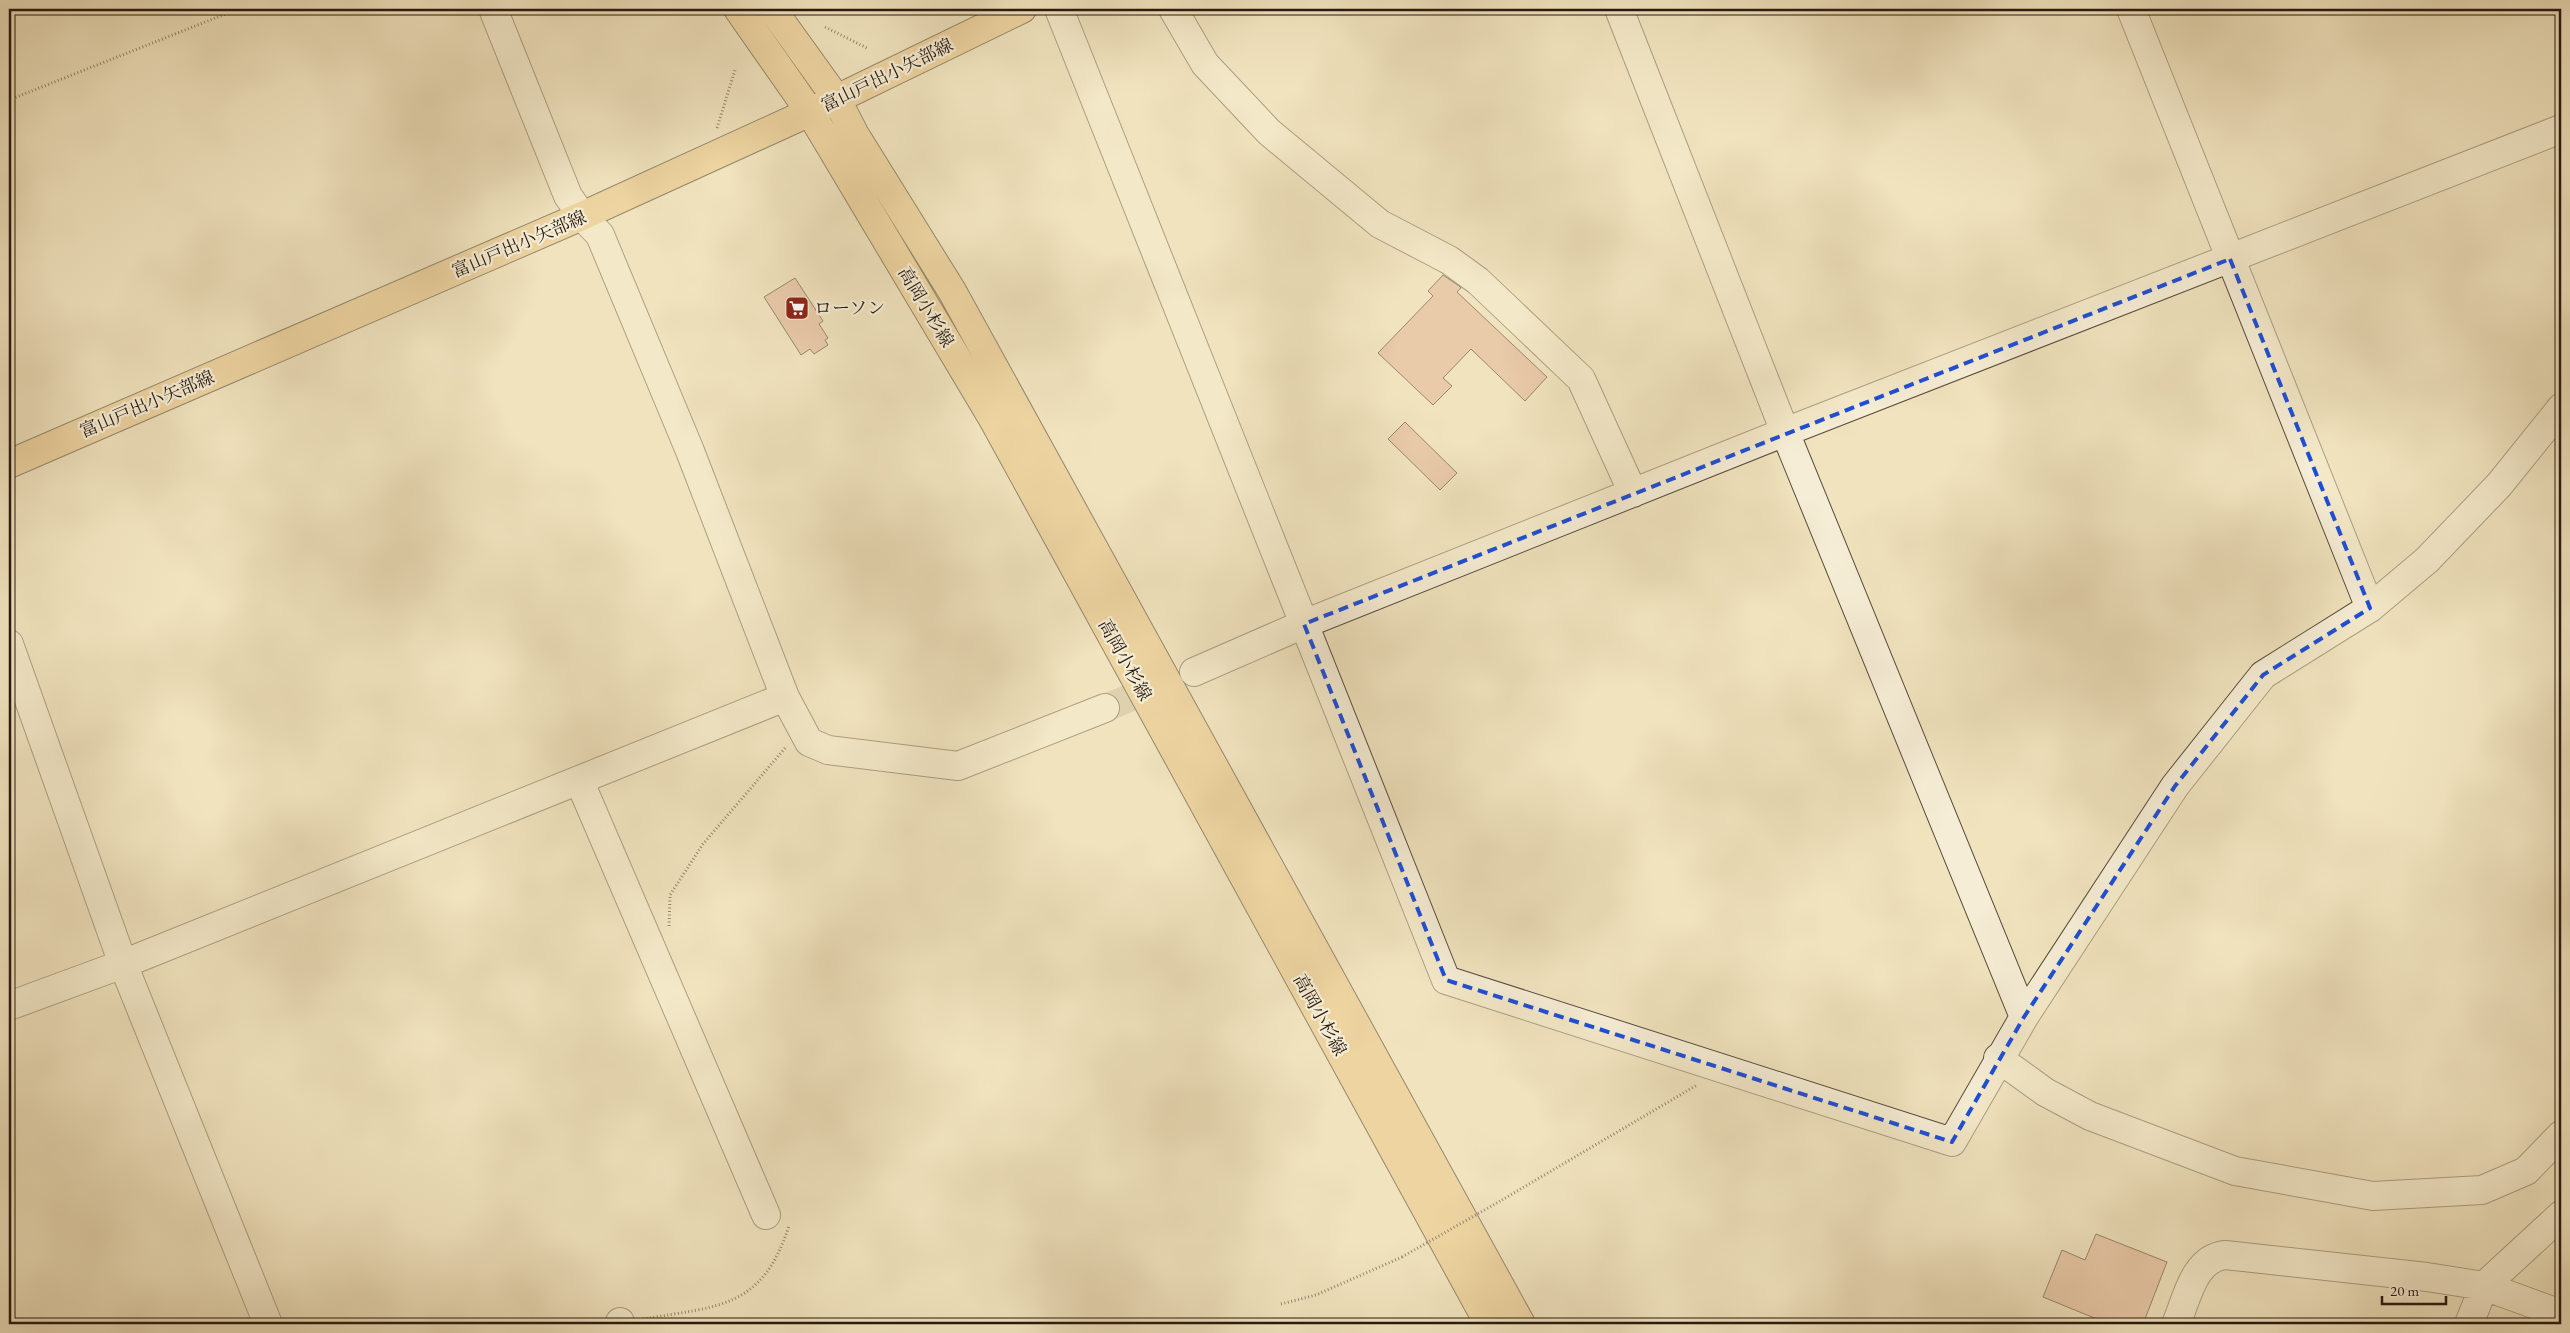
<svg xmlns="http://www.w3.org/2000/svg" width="2570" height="1333" font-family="'EB Garamond','Noto Serif JP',serif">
<rect width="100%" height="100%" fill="#f0e3be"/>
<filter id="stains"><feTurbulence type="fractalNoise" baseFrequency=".004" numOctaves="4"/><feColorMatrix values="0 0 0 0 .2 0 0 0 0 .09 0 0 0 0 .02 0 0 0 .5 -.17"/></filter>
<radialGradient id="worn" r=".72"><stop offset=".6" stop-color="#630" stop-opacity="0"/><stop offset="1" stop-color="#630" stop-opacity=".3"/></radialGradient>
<path fill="#e1aa91" stroke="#271910" d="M1443,275L1459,286L1461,288L1457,292L1547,377L1525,401L1471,349L1443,378L1452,386L1433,405L1378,353L1433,296L1428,291Z
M795,278L823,321L819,324L828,338L825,340L828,345L814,354L810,349L801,355L764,297Z
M1405,422L1457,473L1440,490L1388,439Z
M2096,1234L2167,1262L2143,1324H2109L2043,1297L2062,1250L2085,1260Z"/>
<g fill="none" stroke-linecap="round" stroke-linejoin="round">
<path stroke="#c8bb9b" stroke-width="28" stroke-dasharray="28 14" stroke-linecap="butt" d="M1105,708L1165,684"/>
<g stroke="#594c3c" stroke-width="30">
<path id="minor" d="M493,9L568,196L582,216L600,235L690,451L785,697L809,742L828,750L958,766L1105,708
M1059,9L1446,980L1952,1142L2024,1017L2175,786L2263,675L2370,608L2427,560L2499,485L2561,408
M1173,9L1205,64L1269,132L1380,224L1449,260L1478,281L1581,379L1633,493
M1619,9L1785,432L2024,1017
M2131,9L2370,608
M9,644L123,964L268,1324
M1194,672L1304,624L1785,432L2561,129
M579,780L766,1215
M9,1006L123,964L785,697
M1998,1058L2045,1092L2090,1116L2235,1171L2373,1196L2482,1190L2526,1171L2561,1135
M619,1324L620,1322
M2176,1324C2187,1299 2193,1259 2225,1255L2427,1277L2484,1286L2561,1314
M2469,1324L2484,1286L2561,1215"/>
</g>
<g stroke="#271910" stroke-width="30">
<path id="major" d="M738,9L810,112L993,419L1489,1324
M772,9L836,98L855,135L952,291L1521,1324
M9,464L582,216L810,112L1022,9"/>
</g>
<path stroke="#271910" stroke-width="3" stroke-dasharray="1 2.5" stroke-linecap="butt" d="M825,27L867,48
M9,100L238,9
M717,128L735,70
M669,926L670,895L703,844L786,747
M1502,1200L1697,1085
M1281,1304L1316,1295L1402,1257
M643,1319C719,1306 762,1309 789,1226"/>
<use href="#minor" stroke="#f5edd5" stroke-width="28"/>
<use href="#major" stroke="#e8c27f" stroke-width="28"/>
<path stroke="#271910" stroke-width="3" stroke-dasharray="1 2.5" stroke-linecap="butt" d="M1402,1257L1502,1200"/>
</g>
<path d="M0 0H2570V1333H0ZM2230,259L2370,608L2263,675L2175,786L2024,1017L1952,1142L1446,980L1304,624Z" fill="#f0e3be" fill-opacity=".55" fill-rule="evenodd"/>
<path fill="none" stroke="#1d4ed8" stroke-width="4" stroke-dasharray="10 6" stroke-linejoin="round" d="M2230,259L2370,608L2263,675L2175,786L2024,1017L1952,1142L1446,980L1304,624Z"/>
<defs>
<g id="supermarket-square" transform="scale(1.25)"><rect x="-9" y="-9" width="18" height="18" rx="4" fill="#8f2418" stroke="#f5edd5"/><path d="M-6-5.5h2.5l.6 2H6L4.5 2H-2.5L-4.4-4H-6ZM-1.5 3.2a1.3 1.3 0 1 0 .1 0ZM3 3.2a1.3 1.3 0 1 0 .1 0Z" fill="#fff"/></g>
</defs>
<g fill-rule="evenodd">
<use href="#supermarket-square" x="797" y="308"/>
</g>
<g text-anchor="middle" stroke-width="4.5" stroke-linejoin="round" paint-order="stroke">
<g font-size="18" fill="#271910" stroke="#f5edd5">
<text transform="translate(887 75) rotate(-26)" y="6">富山戸出小矢部線</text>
<text transform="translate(519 244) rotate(-23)" y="6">富山戸出小矢部線</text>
<text transform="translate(926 307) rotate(59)" y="6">高岡小杉線</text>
<text transform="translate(147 404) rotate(-23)" y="6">富山戸出小矢部線</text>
<text transform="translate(1125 660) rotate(61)" y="6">高岡小杉線</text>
<text transform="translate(1320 1015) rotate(61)" y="6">高岡小杉線</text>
</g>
<g font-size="18" fill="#271910" stroke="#f5edd5" text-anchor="start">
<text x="814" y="314">ローソン</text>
</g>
</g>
<rect width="2570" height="1333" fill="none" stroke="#f0e3be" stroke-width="30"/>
<rect x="10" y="10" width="2550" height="1313" fill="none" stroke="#271910" stroke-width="2.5"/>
<rect x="15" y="15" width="2540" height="1303" fill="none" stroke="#271910"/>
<path d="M2382 1296v8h64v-8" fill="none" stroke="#271910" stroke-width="2.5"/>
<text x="2390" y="1296" font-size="15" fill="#271910" stroke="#f5edd5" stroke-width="4" paint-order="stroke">20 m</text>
<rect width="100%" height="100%" filter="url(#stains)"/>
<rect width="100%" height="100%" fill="url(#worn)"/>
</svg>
